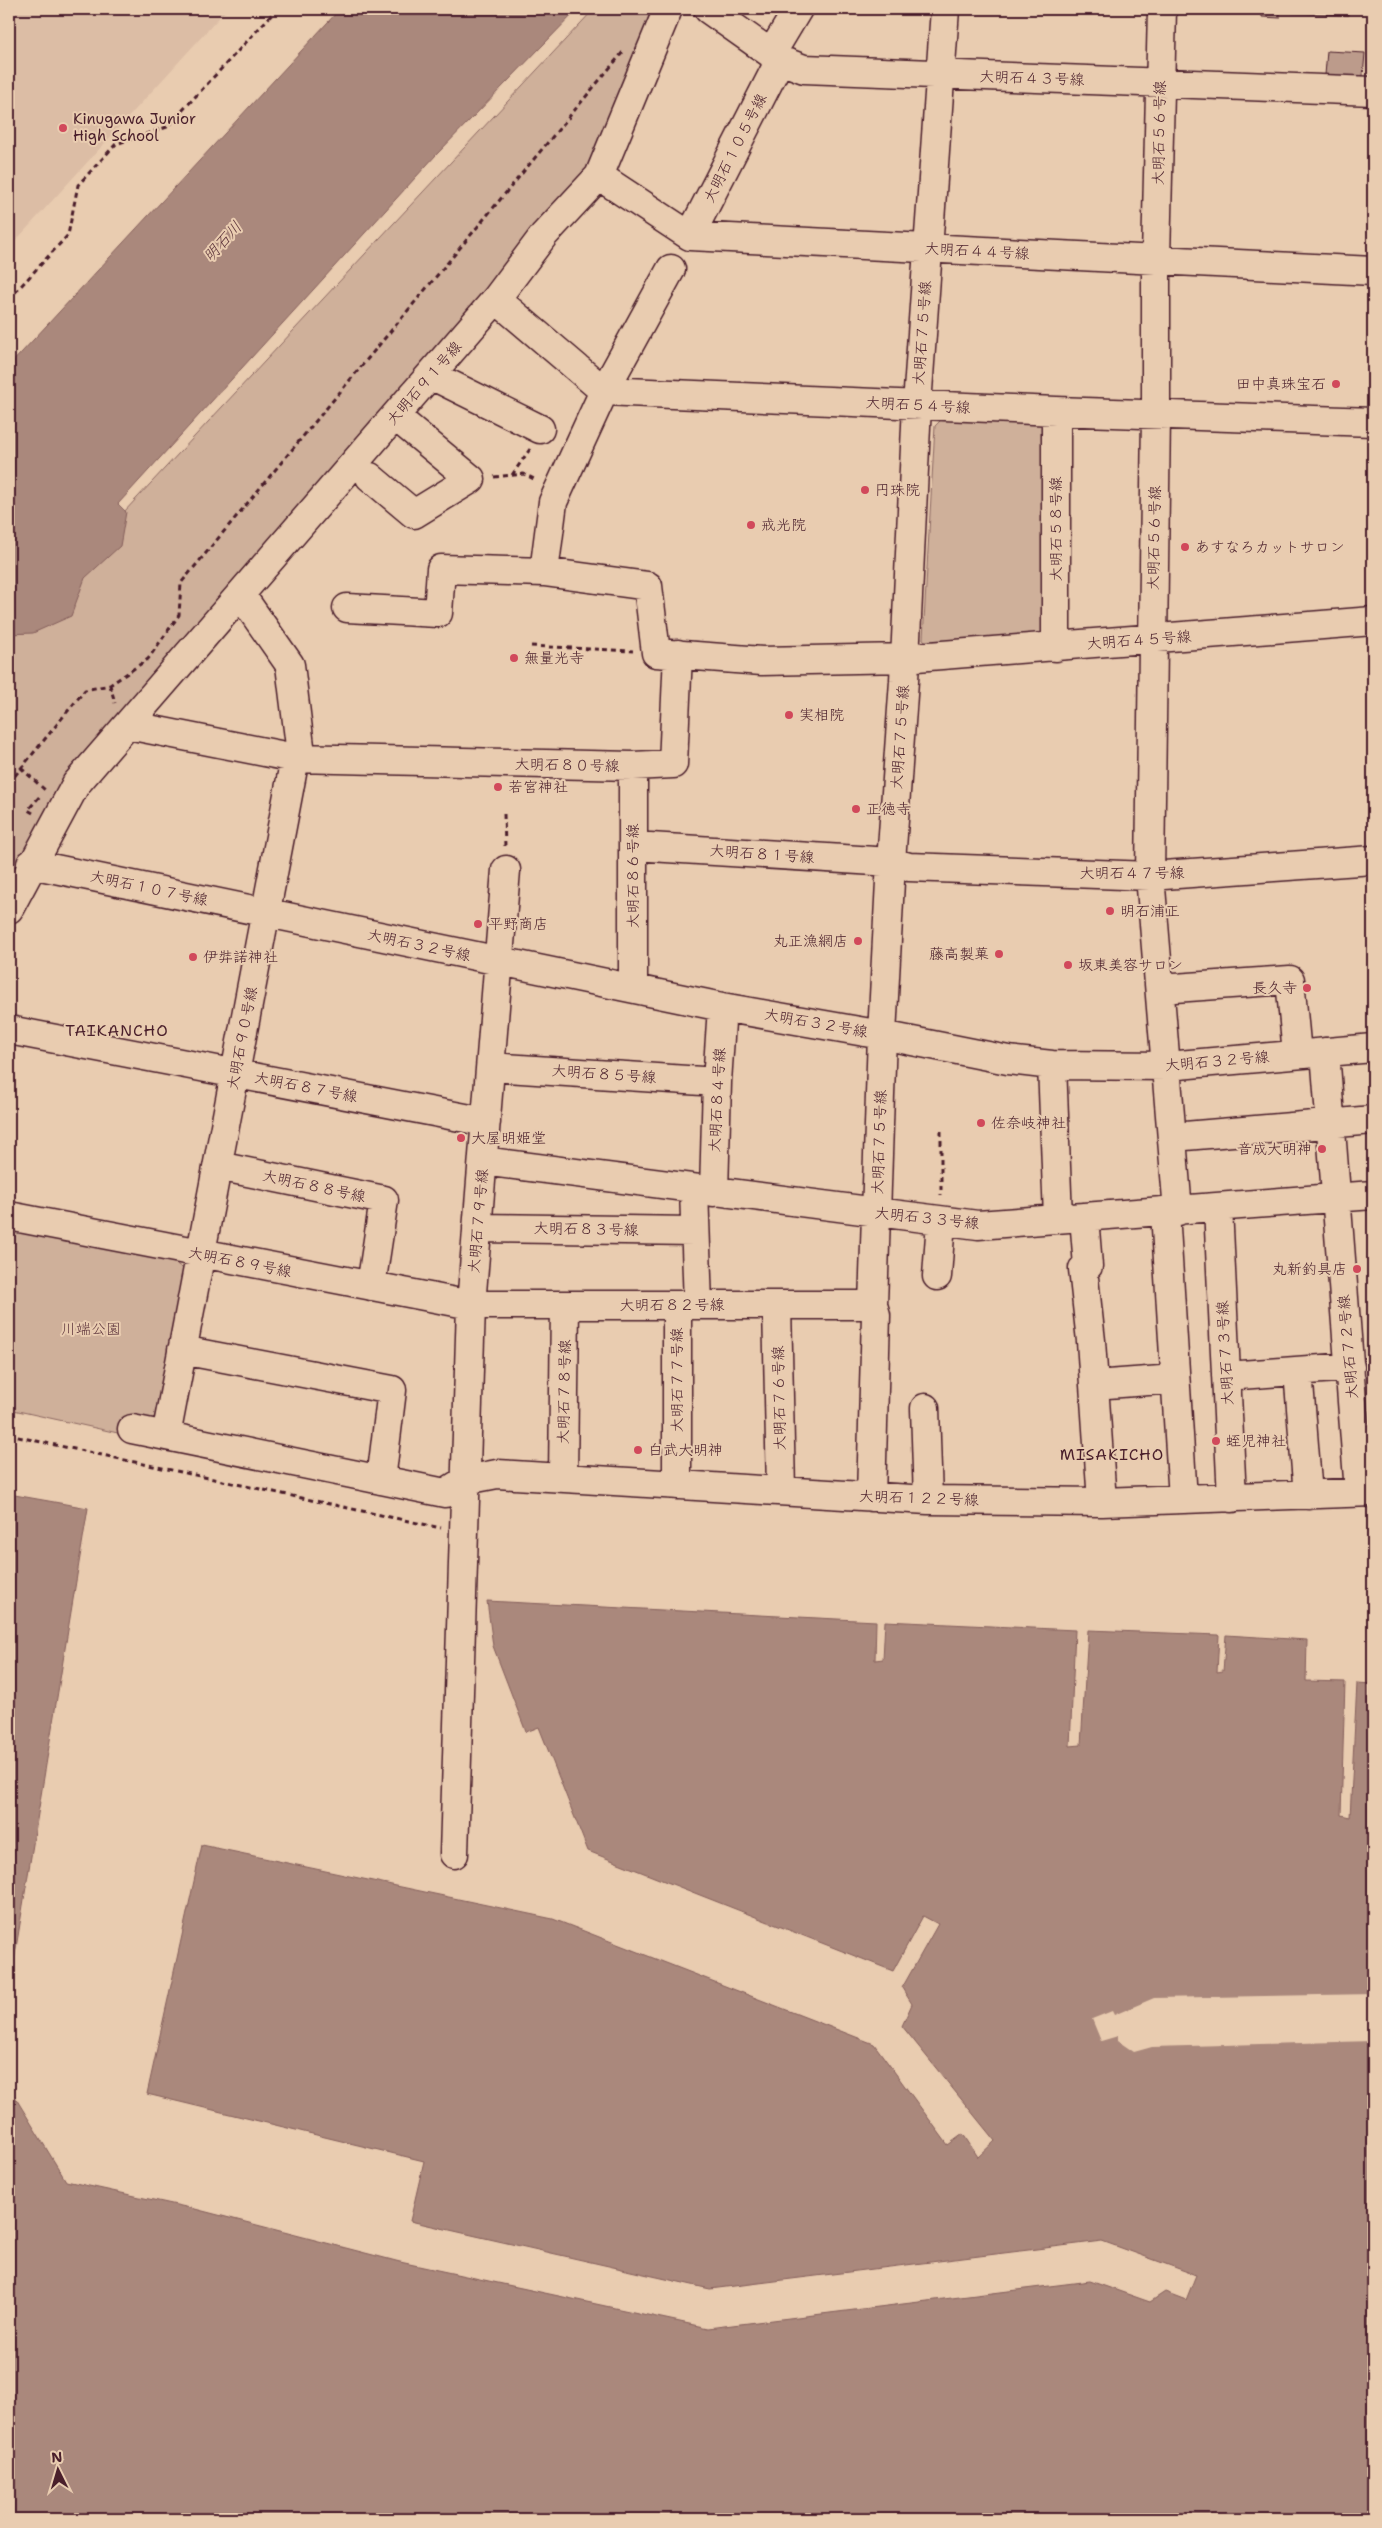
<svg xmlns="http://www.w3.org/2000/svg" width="1382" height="2528" font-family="'Shantell Sans','Klee One',sans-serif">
<rect width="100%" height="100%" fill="#e9ccb0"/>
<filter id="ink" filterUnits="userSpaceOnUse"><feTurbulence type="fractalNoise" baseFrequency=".02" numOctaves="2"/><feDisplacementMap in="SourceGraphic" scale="10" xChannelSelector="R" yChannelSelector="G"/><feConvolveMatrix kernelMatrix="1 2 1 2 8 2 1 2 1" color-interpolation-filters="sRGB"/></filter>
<g filter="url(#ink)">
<path fill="#dcbda5" d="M9,9H227L9,248Z"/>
<path fill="#cfb09a" stroke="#8c6862" d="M594,9H657L591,173L9,888V635Z
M943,418L1043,422L1046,632L931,646L923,639L935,426Z
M9,1228L168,1258L185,1270L164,1394L145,1439L9,1409Z"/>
<path fill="#aa887b" stroke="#845e5b" d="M340,9H578L436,155L118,504L126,512L120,546L85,578L71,616L33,633L9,634V366Z
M9,1494L88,1508L9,1991Z
M487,1601L876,1621L875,1660L883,1659L885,1621L1075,1630L1070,1746L1081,1745L1088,1630L1219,1635L1217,1672L1223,1671L1226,1635L1307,1640L1306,1681L1345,1682L1341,1815L1350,1817L1357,1683L1373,1684V2519H9V2087L66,2181L195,2209L400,2262L708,2328L1090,2281L1150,2302L1165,2292L1186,2300L1196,2275L1102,2241L710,2289L410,2221L424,2161L147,2094L202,1845L553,1919L874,2044L948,2145L963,2134L978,2157L995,2141L902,2026L912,2004L902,1988L938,1924L923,1916L893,1971L588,1851L539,1727L526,1732L493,1646Z"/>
<path fill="#e9ccb0" d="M1373,1994V2041L1152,2047L1134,2052L1118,2041V2036L1101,2041L1092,2019L1112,2011L1114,2015L1154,1998Z"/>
<path fill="#bc9b8b" stroke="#4a1f2b" d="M1172,9H1199V13L1172,12Z
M1262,9H1280V18L1262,17Z
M1293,9H1348V15L1292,13Z
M1327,51L1365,53L1363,77L1325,75Z"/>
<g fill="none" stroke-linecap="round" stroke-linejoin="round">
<g stroke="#4a1f2b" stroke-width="31">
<path id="minor" d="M708,9L780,60L804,69L1373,91
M1162,9L1156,258V414L1150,876L1178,1211
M771,54L798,9
M599,176L690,236L1373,271
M690,236L780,60
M496,299L604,391L1056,411L1373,422
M431,375L540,429
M1056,411V647
M370,477L414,514L471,479L395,416
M544,572L553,502L604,391L671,269
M347,608L438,613L441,569L544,572L648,586L656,653L762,661L904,658L1373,621
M128,725L295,758L633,766L673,764L678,654
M633,766V987
M634,846L891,862L909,867L1150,876L1373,860
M31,864L722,1007L882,1035L1008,1060L1052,1065L1167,1066L1373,1048
M9,909L76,784L496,299L544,235L599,176L668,9
M1160,989L1290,980L1297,1054
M9,1030L486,1122
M1325,1052L1359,1492
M1052,1065L1058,1218
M491,1067L717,1082
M1173,1137L1373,1120
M483,1161L978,1225L1373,1195
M218,1166L384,1200L371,1286
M694,1190L698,1305
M714,1192L717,1082L722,1007
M1218,1208L1232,1498
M1165,1212L1183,1499
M9,1216L471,1305H873
M1084,1217L1088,1266L1083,1269L1091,1341L1102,1502
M477,1228L694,1231
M937,1276L941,1221
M677,1305V1485
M777,1305L781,1491
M182,1350L392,1390L381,1480
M1298,1371L1308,1495
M1226,1376L1350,1367
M1094,1385L1175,1379
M925,1408L928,1500
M132,1429L445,1493L466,1480L497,1474L928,1500L1102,1502L1373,1492
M166,1436L295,758L300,746L290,665L241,595
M563,1478L565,1305
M871,1497L876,1315L873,1305L882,1035L891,862L904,681L917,405L945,9
M454,1854L471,1305L506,870"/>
</g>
<path stroke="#4a1f2b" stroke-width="3" stroke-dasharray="5 4" stroke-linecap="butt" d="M9,299L68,235L78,185L116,144L167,127L277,9
M512,475L530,449
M494,477L524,474L536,480
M531,646L633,651
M110,685L115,703
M21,768L45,790
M9,783L85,690L110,685L148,659L179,615L181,583L623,52
M33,813L28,810L40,796
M504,814L505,847
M941,1131V1195
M9,1435L441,1528"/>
<use href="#minor" stroke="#e9ccb0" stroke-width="28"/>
</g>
</g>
<g fill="#d1495b" stroke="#e9ccb0" stroke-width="2">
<circle cx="63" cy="128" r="5"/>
<circle cx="1336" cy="384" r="5"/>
<circle cx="865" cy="490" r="5"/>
<circle cx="751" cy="525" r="5"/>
<circle cx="1185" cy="547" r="5"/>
<circle cx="514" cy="658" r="5"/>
<circle cx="789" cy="715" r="5"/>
<circle cx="498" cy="787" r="5"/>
<circle cx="856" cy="809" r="5"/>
<circle cx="1110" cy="911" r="5"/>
<circle cx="478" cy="924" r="5"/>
<circle cx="858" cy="941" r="5"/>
<circle cx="999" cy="954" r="5"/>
<circle cx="193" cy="957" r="5"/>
<circle cx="1068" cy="965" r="5"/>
<circle cx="1307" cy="988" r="5"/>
<circle cx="981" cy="1123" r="5"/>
<circle cx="461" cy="1138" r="5"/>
<circle cx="1322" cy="1149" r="5"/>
<circle cx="1357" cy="1269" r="5"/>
<circle cx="1216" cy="1441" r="5"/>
<circle cx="638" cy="1450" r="5"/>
</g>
<g text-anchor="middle" stroke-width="4" stroke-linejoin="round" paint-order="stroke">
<g font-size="15" fill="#4a1f2b" stroke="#e9ccb0">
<text transform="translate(1032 78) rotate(2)" y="5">大明石４３号線</text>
<text transform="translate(1159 133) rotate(-89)" y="5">大明石５６号線</text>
<text transform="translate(735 148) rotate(-63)" y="5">大明石１０５号線</text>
<text transform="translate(977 251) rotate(3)" y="5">大明石４４号線</text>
<text transform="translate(922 333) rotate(-86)" y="5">大明石７５号線</text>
<text transform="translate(424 383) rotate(-49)" y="5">大明石９１号線</text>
<text transform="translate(918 405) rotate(3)" y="5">大明石５４号線</text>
<text transform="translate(1056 529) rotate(-90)" y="5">大明石５８号線</text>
<text transform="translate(1154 538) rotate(-89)" y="5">大明石５６号線</text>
<text transform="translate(1139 640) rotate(-4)" y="5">大明石４５号線</text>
<text transform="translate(900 737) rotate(-86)" y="5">大明石７５号線</text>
<text transform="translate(567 765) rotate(1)" y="5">大明石８０号線</text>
<text transform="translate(762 854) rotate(4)" y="5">大明石８１号線</text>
<text x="1132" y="878">大明石４７号線</text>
<text transform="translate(633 876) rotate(-90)" y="5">大明石８６号線</text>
<text transform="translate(149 888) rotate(12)" y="5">大明石１０７号線</text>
<text transform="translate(419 945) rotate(12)" y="5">大明石３２号線</text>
<text transform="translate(816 1023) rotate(10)" y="5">大明石３２号線</text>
<text transform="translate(242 1038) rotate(-79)" y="5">大明石９０号線</text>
<text transform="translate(1217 1061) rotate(-5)" y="5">大明石３２号線</text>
<text transform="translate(604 1074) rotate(4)" y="5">大明石８５号線</text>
<text transform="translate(306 1087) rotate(11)" y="5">大明石８７号線</text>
<text transform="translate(717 1100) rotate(-87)" y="5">大明石８４号線</text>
<text transform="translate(879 1142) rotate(-88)" y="5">大明石７５号線</text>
<text transform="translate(314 1186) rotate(12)" y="5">大明石８８号線</text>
<text transform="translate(927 1218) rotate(6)" y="5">大明石３３号線</text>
<text transform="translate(478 1221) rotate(-85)" y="5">大明石７９号線</text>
<text transform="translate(586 1229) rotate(1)" y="5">大明石８３号線</text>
<text transform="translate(240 1262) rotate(11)" y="5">大明石８９号線</text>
<text x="672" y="1310">大明石８２号線</text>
<text transform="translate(1348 1347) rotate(-95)" y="5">大明石７２号線</text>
<text transform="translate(1225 1353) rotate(-93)" y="5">大明石７３号線</text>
<text transform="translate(677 1380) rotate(-90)" y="5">大明石７７号線</text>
<text transform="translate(564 1392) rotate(-89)" y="5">大明石７８号線</text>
<text transform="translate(779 1398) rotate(-91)" y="5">大明石７６号線</text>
<text transform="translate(919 1498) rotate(2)" y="5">大明石１２２号線</text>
</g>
<g font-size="15" fill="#4a1f2b" stroke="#e9ccb0" text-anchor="start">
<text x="73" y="124">Kinugawa Junior<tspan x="73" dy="17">High School</tspan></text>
<text x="1326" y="389" text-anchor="end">田中真珠宝石</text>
<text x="875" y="495">円珠院</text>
<text x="761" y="530">戒光院</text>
<text x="1195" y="552">あすなろカットサロン</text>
<text x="524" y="663">無量光寺</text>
<text x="799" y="720">実相院</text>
<text x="508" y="792">若宮神社</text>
<text x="866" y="814">正徳寺</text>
<text x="1120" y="916">明石浦正</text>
<text x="488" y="929">平野商店</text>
<text x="848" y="946" text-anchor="end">丸正漁網店</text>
<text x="989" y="959" text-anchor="end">藤高製菓</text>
<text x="203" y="962">伊弉諾神社</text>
<text x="1078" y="970">坂東美容サロン</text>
<text x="1297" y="993" text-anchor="end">長久寺</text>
<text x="991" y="1128">佐奈岐神社</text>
<text x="471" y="1143">大屋明姫堂</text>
<text x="1312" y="1154" text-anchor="end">音成大明神</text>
<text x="1347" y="1274" text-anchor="end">丸新釣具店</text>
<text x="1226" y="1446">蛭児神社</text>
<text x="648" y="1455">白武大明神</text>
</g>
<g font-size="15" fill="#5e353c" stroke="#e9ccb0">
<text x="91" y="1334">川端公園</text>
</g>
<g font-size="16" font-style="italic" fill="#5d343b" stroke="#e9ccb0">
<text transform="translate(222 241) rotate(-47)" y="6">明石川</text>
</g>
<g font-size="16" letter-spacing="1" fill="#4a1f2b" stroke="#e9ccb0">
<text x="117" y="1036">TAIKANCHO</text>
<text x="1112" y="1460">MISAKICHO</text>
</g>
</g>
<rect width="1382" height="2528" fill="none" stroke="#e9ccb0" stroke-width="30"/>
<rect x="15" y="15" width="1352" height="2498" fill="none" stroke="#4a1f2b" stroke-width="2" filter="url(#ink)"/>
<g transform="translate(58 2470) rotate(355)" stroke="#e9ccb0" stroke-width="4" paint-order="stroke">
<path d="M0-4L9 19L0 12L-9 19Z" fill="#4a1f2b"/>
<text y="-8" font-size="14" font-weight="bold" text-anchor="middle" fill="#4a1f2b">N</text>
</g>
</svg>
